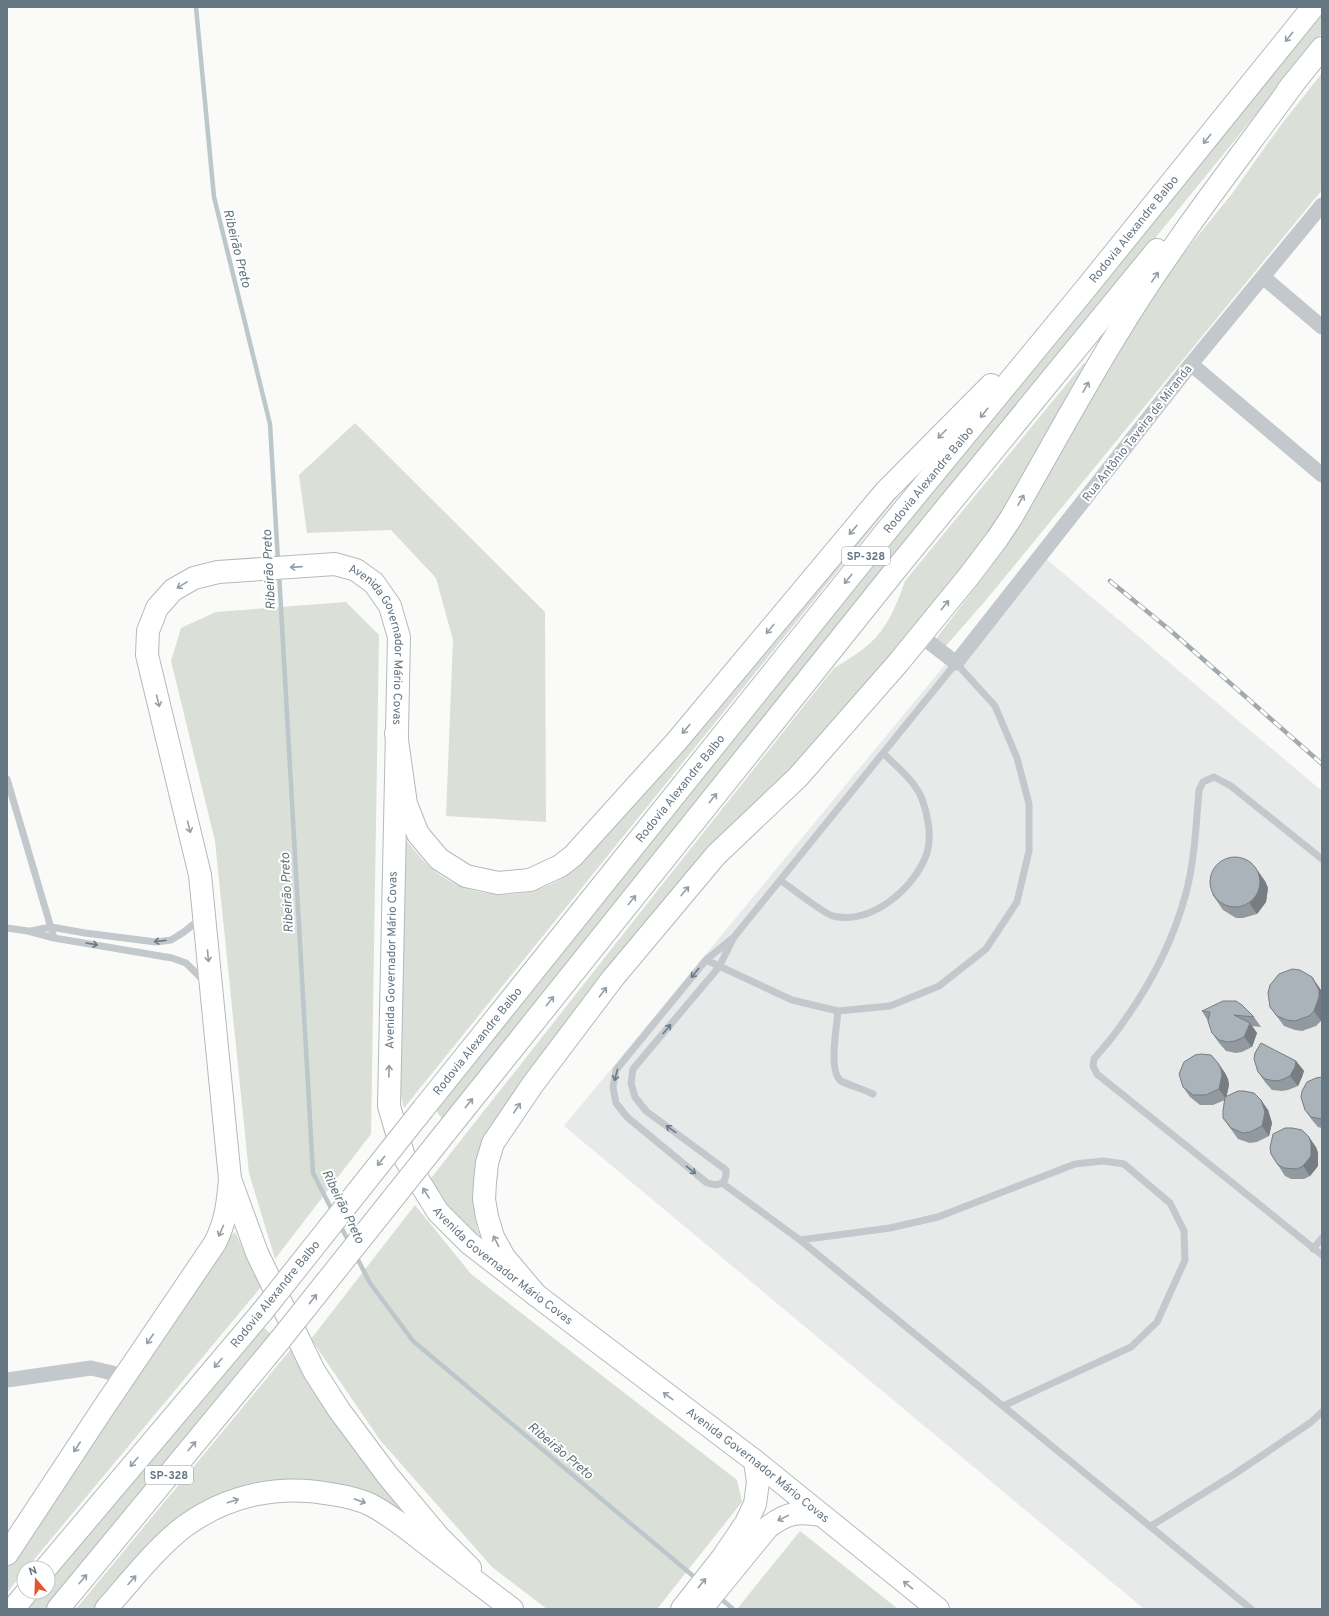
<svg xmlns="http://www.w3.org/2000/svg" width="1329" height="1616" font-family="Overpass,sans-serif">
<rect width="100%" height="100%" fill="#fafaf8"/>
<path fill="#e8e9e9" d="M1038,552L1322,791V1609H1144L564,1126Z"/>
<path fill="#dadfd7" d="M1322,8V33L886,569L443,1120L435,1109L873,562Z
M1322,73V190L986,600L944,648L936,641L938,636L991,567L1017,527L1094,389L1166,275L1231,195L1281,125Z
M1084,363L1087,366L991,532L907,639L493,1125L474,1207L477,1228L483,1243L449,1211L428,1182L665,881L834,668C844,662 854,656 863,649C886,632 896,607 905,581Z
M355,423L545,612L546,822L446,816L453,640L436,578L391,530L307,533L299,475Z
M906,486L404,1108L401,1096V1075L396,1074L406,840C417,853 428,868 443,877C475,898 522,901 557,881C563,878 569,873 575,869L685,747L866,527Z
M346,602L379,635L371,1134L275,1259L249,1173L215,841L171,661L181,628L216,612Z
M415,1205L471,1274L737,1480L742,1502L657,1609H547L492,1567L380,1440L311,1339Z
M235,1232L261,1287L27,1568H24V1571L7,1593V1566L223,1244Z
M262,1326L273,1336L45,1609H25L39,1592H48V1581Z
M291,1349C324,1414 369,1469 414,1525L385,1504L243,1490L98,1609H76Z
M800,1531L898,1609H737Z"/>
<g fill="none" stroke-linecap="round" stroke-linejoin="round">
<path stroke="#bbc7cb" stroke-width="4.5" d="M196,7L214,197L270,424L278,561
M279,573L313,1173L333,1212
M339,1223L350,1244
M356,1256L370,1283L413,1341L698,1580
M719,1597L733,1609"/>
<g stroke="#b5babe" stroke-width="24">
<g id="primary">
<path id="s1" d="M470,1568L438,1536L388,1476L339,1410L314,1371L257,1253L230,1179L200,875L147,655L148,631L157,608L173,590L194,578L218,572L335,564L356,570L374,583L390,606L399,637L389,1106L404,1157L438,1212L469,1243L536,1295L755,1461L938,1609"/>
<path d="M682,1609L723,1557L746,1523L755,1504L758,1482L755,1461"/>
<path d="M701,1609L768,1527C787,1513 797,1511 821,1515"/>
</g>
</g>
<g stroke="#b4b9bd" stroke-width="24">
<g id="highway">
<path d="M1288,90L1322,48"/>
<path d="M396,733L406,804L418,834L439,859L466,876L498,883L530,880L560,866L573,856L676,742L885,492L991,385"/>
<path id="s2" d="M423,1109L888,529L1087,287L1313,7"/>
<path d="M445,1133L897,568L1157,250"/>
<path d="M536,1295L504,1257L493,1237L487,1217L484,1199L485,1182L487,1163L493,1143L533,1084L613,978L716,855L798,777L898,663L969,576L997,539L1011,518C1046,457 1079,396 1115,337C1169,247 1235,164 1296,80"/>
<path d="M7,1554L104,1407L215,1243C226,1221 228,1203 230,1179"/>
<path d="M46,1568L262,1312"/>
<path d="M13,1609L27,1592"/>
<path d="M58,1609L280,1340"/>
<path d="M106,1609C129,1583 157,1547 185,1526C228,1495 279,1484 331,1494C344,1496 359,1499 371,1505C392,1516 410,1531 428,1545C456,1566 484,1588 512,1609"/>
</g>
</g>
<path stroke="#c3c8cc" stroke-width="7" d="M7,779L54,938
M1322,859L1231,786L1214,777L1203,782L1199,790C1196,824 1195,859 1186,893C1174,938 1152,982 1124,1021C1115,1035 1104,1047 1094,1059L1093,1066L1097,1074L1322,1255
M780,880C790,887 824,914 833,916C872,925 915,888 927,853C932,837 928,815 922,799C915,781 897,767 883,753
M7,928L28,931L54,938L172,958L186,963L205,982
M31,931L51,927L85,933L156,942L171,940L184,932L201,918
M706,960L792,1000L838,1011L890,1006L939,986L986,949L1017,902L1029,851V804L1017,758L995,706L956,663L734,937L719,967L633,1069L631,1083L635,1097L646,1111L726,1170C727,1184 719,1187 707,1183L627,1117L616,1103L613,1087L616,1070L706,960L734,937
M838,1011C837,1026 828,1072 841,1081C851,1086 863,1089 873,1094
M722,1183L800,1240L1251,1609
M800,1240L890,1228L938,1217L1075,1164L1103,1161L1124,1164L1170,1203L1184,1231L1185,1260L1157,1322L1131,1347L1003,1406
M1313,1249L1322,1238
M1151,1526L1233,1475L1310,1423L1322,1412"/>
<path stroke="#c3c8cc" stroke-width="15" d="M1263,277L1322,327
M1191,364L1322,475
M920,635L956,663L1191,364L1322,205
M7,1380L91,1368L125,1376"/>
<use href="#primary" stroke="#fff" stroke-width="22"/>
<use href="#highway" stroke="#fff" stroke-width="22"/>
<g stroke="#a2aab0" stroke-width="4.5">
<path id="rail" d="M1110,581L1171,631L1322,764"/>
</g>
<use href="#rail" stroke="#fff" stroke-width="3" stroke-dasharray="9" stroke-linecap="butt"/>
<g stroke="#b4b9bd" stroke-width="24" stroke-linecap="butt">
<path id="highway-bridge" d="M262,1312L423,1109
M280,1340L445,1133"/>
</g>
<use href="#highway-bridge" stroke="#fff" stroke-width="22"/>
</g>
<path fill="#929a9f" d="M1265,881L1268,888L1266,902L1257,914L1243,918H1236L1223,910L1212,894Z
M1319,987L1322,992V1019L1321,1021L1316,1026L1302,1031L1295,1030L1284,1026L1270,1007Z
M1202,1011L1254,1017L1261,1027L1252,1026L1257,1033L1252,1047L1242,1052L1236,1053L1226,1051L1219,1043L1212,1033L1208,1021Z
M1296,1061L1304,1071L1302,1077L1298,1086L1288,1090L1282,1091L1272,1090L1265,1082L1258,1072Z
M1218,1063L1225,1073L1228,1079L1229,1085L1226,1097L1261,1100L1268,1110L1272,1123L1269,1136L1257,1142L1250,1143L1238,1139L1223,1118L1225,1100L1213,1105H1200L1190,1097L1183,1087Z
M1322,1077V1128L1318,1127L1312,1120L1305,1110Z
M1316,1147L1318,1153V1166L1310,1176L1304,1179H1291L1285,1176L1271,1154Z"/>
<path fill="#777d82" d="M1258,871L1265,881L1268,888L1266,902L1257,914L1250,904Z
M1312,977L1319,987L1322,992V1019L1321,1021L1314,1011Z
M1250,1023L1257,1033L1252,1047L1244,1037Z
M1296,1061L1304,1071L1302,1077L1298,1086L1290,1076Z
M1218,1063L1225,1073L1228,1079L1229,1085L1226,1099L1219,1089Z
M1261,1100L1268,1110L1272,1123L1269,1136L1262,1126Z
M1309,1137L1316,1147L1318,1153V1166L1310,1176L1303,1166Z"/>
<path fill="#aab3b9" stroke="#777d82" d="M1210 882a25 25 0 1 1 50 0a25 25 0 1 1-50 0Z
M1292,969L1300,970L1312,977L1319,990V997L1314,1011L1309,1016L1295,1021L1287,1020L1277,1016L1270,1007L1268,993L1270,985L1279,974Z
M1223,1001H1236L1242,1005L1254,1017L1234,1015L1250,1023L1244,1037L1235,1041L1228,1042L1219,1040L1212,1033L1208,1021L1210,1012L1202,1011Z
M1261,1043L1296,1061L1295,1067L1290,1076L1281,1080L1275,1081L1265,1079L1258,1072L1254,1059L1255,1053Z
M1201,1054L1211,1055L1218,1063L1221,1069L1222,1075L1219,1089L1206,1095H1193L1183,1087L1179,1074L1184,1062L1195,1055Z
M1322,1077V1119H1321L1311,1117L1305,1110L1301,1097L1302,1091L1307,1082L1316,1078Z
M1238,1091H1244L1254,1093L1261,1100L1265,1112L1262,1126L1250,1132L1243,1133L1231,1128L1223,1118V1111L1225,1097Z
M1285,1128H1292L1302,1130L1309,1137L1311,1143V1156L1303,1166L1297,1169L1284,1168L1278,1165L1271,1154L1270,1148L1273,1134Z"/>
<defs><path id="oneway-shaft" d="M-6 0H5M1.5-3L5.5 0L1.5 3" fill="none" stroke-width="1.6" stroke-linecap="round" stroke-linejoin="round"/></defs>
<g stroke="#939fa8">
<use href="#oneway-shaft" transform="translate(1289 37) rotate(129)"/>
<use href="#oneway-shaft" transform="translate(1207 139) rotate(129)"/>
<use href="#oneway-shaft" transform="translate(1155 277) rotate(-56)"/>
<use href="#oneway-shaft" transform="translate(1086 387) rotate(-60)"/>
<use href="#oneway-shaft" transform="translate(984 413) rotate(129)"/>
<use href="#oneway-shaft" transform="translate(942 434) rotate(135)"/>
<use href="#oneway-shaft" transform="translate(1021 500) rotate(-60)"/>
<use href="#oneway-shaft" transform="translate(853 530) rotate(130)"/>
<use href="#oneway-shaft" transform="translate(296 567) rotate(176)"/>
<use href="#oneway-shaft" transform="translate(848 579) rotate(129)"/>
<use href="#oneway-shaft" transform="translate(182 585) rotate(149)"/>
<use href="#oneway-shaft" transform="translate(945 605) rotate(-51)"/>
<use href="#oneway-shaft" transform="translate(770 629) rotate(130)"/>
<use href="#oneway-shaft" transform="translate(158 701) rotate(76)"/>
<use href="#oneway-shaft" transform="translate(686 729) rotate(130)"/>
<use href="#oneway-shaft" transform="translate(713 798) rotate(-51)"/>
<use href="#oneway-shaft" transform="translate(189 827) rotate(76)"/>
<use href="#oneway-shaft" transform="translate(685 891) rotate(-50)"/>
<use href="#oneway-shaft" transform="translate(632 900) rotate(-51)"/>
<use href="#oneway-shaft" transform="translate(208 956) rotate(85)"/>
<use href="#oneway-shaft" transform="translate(603 992) rotate(-53)"/>
<use href="#oneway-shaft" transform="translate(550 1001) rotate(-51)"/>
<use href="#oneway-shaft" transform="translate(389 1071) rotate(-89)"/>
<use href="#oneway-shaft" transform="translate(469 1103) rotate(-51)"/>
<use href="#oneway-shaft" transform="translate(517 1108) rotate(-56)"/>
<use href="#oneway-shaft" transform="translate(381 1161) rotate(128)"/>
<use href="#oneway-shaft" transform="translate(426 1193) rotate(-122)"/>
<use href="#oneway-shaft" transform="translate(221 1231) rotate(114)"/>
<use href="#oneway-shaft" transform="translate(496 1241) rotate(-117)"/>
<use href="#oneway-shaft" transform="translate(313 1299) rotate(-52)"/>
<use href="#oneway-shaft" transform="translate(150 1339) rotate(124)"/>
<use href="#oneway-shaft" transform="translate(218 1363) rotate(130)"/>
<use href="#oneway-shaft" transform="translate(668 1396) rotate(-143)"/>
<use href="#oneway-shaft" transform="translate(192 1446) rotate(-50)"/>
<use href="#oneway-shaft" transform="translate(77 1447) rotate(123)"/>
<use href="#oneway-shaft" transform="translate(134 1462) rotate(130)"/>
<use href="#oneway-shaft" transform="translate(233 1501) rotate(-18)"/>
<use href="#oneway-shaft" transform="translate(360 1501) rotate(19)"/>
<use href="#oneway-shaft" transform="translate(783 1518) rotate(154)"/>
<use href="#oneway-shaft" transform="translate(83 1579) rotate(-50)"/>
<use href="#oneway-shaft" transform="translate(132 1580) rotate(-48)"/>
<use href="#oneway-shaft" transform="translate(702 1583) rotate(-51)"/>
<use href="#oneway-shaft" transform="translate(908 1585) rotate(-141)"/>
</g>
<g stroke="#6a7a87">
<use href="#oneway-shaft" transform="translate(160 941) rotate(174)"/>
<use href="#oneway-shaft" transform="translate(92 944) rotate(10)"/>
<use href="#oneway-shaft" transform="translate(695 973) rotate(129)"/>
<use href="#oneway-shaft" transform="translate(667 1029) rotate(-50)"/>
<use href="#oneway-shaft" transform="translate(616 1075) rotate(105)"/>
<use href="#oneway-shaft" transform="translate(671 1129) rotate(-144)"/>
<use href="#oneway-shaft" transform="translate(691 1170) rotate(39)"/>
</g>
<g text-anchor="middle" stroke-width="4" stroke-linejoin="round" paint-order="stroke">
<g fill="#fff" stroke="#939fa8" stroke-width="1">
<rect x="842" y="547" width="48" height="18" rx="3"/>
<rect x="145" y="1466" width="48" height="18" rx="3"/>
</g>
<g font-size="11" font-weight="bold" fill="#657683">
<text x="866" y="560">SP-328</text>
<text x="169" y="1479">SP-328</text>
</g>
<g font-size="12" fill="#657683" stroke="#fff">
<text dy="4" stroke="none"><textPath href="#s2" startOffset="1131">Rodovia Alexandre Balbo</textPath></text>
<text transform="translate(1137 433) rotate(-52)" y="4">Rua Antônio Taveira de Miranda</text>
<text dy="4" stroke="none"><textPath href="#s2" startOffset="807">Rodovia Alexandre Balbo</textPath></text>
<text dy="4" stroke="none"><textPath href="#s1" startOffset="1336">Avenida Governador Mário Covas</textPath></text>
<text dy="4" stroke="none"><textPath href="#s2" startOffset="411">Rodovia Alexandre Balbo</textPath></text>
<text transform="translate(391 960) rotate(-89)" y="4">Avenida Governador Mário Covas</text>
<text dy="4" stroke="none"><textPath href="#s2" startOffset="87">Rodovia Alexandre Balbo</textPath></text>
<text dy="4" stroke="none"><textPath href="#s1" startOffset="2008">Avenida Governador Mário Covas</textPath></text>
<text transform="translate(275 1294) rotate(-51)" y="4">Rodovia Alexandre Balbo</text>
<text dy="4" stroke="none"><textPath href="#s1" startOffset="2332">Avenida Governador Mário Covas</textPath></text>
</g>
<g font-size="13" font-style="italic" fill="#60757c" stroke="#fff">
<text transform="translate(238 248) rotate(76)" y="5">Ribeirão Preto</text>
<text transform="translate(268 570) rotate(-93)" y="5">Ribeirão Preto</text>
<text transform="translate(286 893) rotate(-93)" y="5">Ribeirão Preto</text>
<text transform="translate(344 1206) rotate(64)" y="5">Ribeirão Preto</text>
<text transform="translate(561 1450) rotate(40)" y="5">Ribeirão Preto</text>
</g>
</g>
<rect width="1329" height="1616" fill="none" stroke="#657683" stroke-width="16"/>
<g transform="translate(36 1580) rotate(341)"><circle r="19" fill="#ffffff" stroke="#c1c8cd"/>
<path d="M0-3L7 15L0 10L-7 15Z" fill="#e4572e"/>
<text y="-6" font-size="11" font-weight="bold" text-anchor="middle" fill="#657683">N</text>
</g>
</svg>
